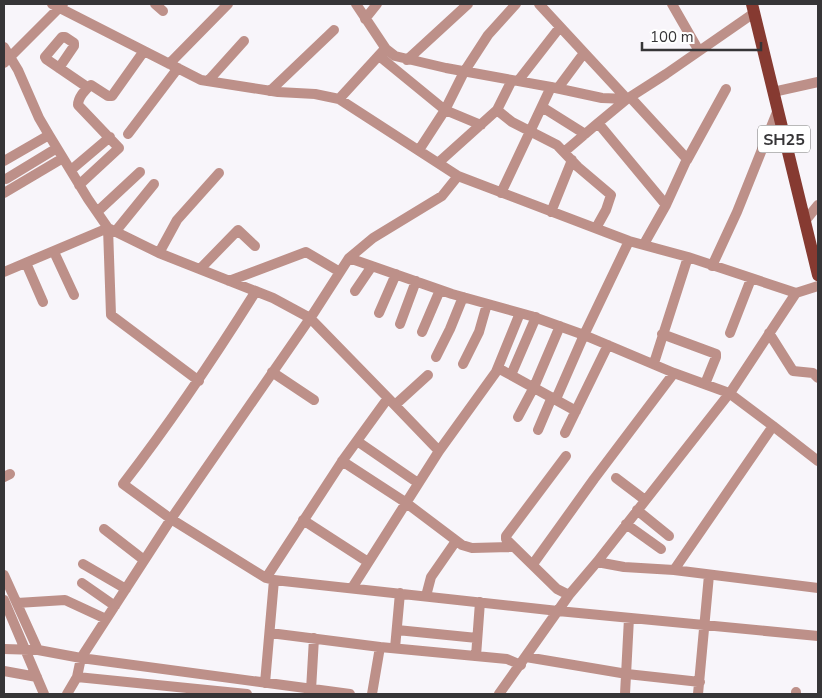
<svg xmlns="http://www.w3.org/2000/svg" width="822" height="698" font-family="'Nunito Sans',sans-serif">
<rect width="100%" height="100%" fill="#f8f5fa"/>
<g fill="none" stroke-linecap="round" stroke-linejoin="round">
<path stroke="#bd9089" stroke-width="10" d="M52,4L201,80L278,92L315,94L339,99L458,176L629,241L688,257L796,293L818,286
M155,4L163,11
M356,4L386,49L395,56L446,68L551,87L602,98L627,99L666,74L754,13
M539,4L627,99L598,123L666,205L644,244
M672,4L699,51
M365,19L377,4
M4,47L18,70L39,118L49,135L88,199L108,228L159,253L273,298L310,318L388,398L343,460L266,578
M379,56L445,110L481,125
M407,60L468,4
M4,63L63,4
M169,64L228,4
M59,68L74,46V43L65,37H62L45,57L46,59L87,87
M208,81L244,41
M518,81L560,27
M558,88L584,53
M270,91L334,30
M773,92L818,82
M630,97L687,159L666,205
M339,99L383,51
M542,107L585,134
M497,110L512,80
M128,134L178,68
M419,150L445,110L464,72L488,35L516,4
M564,152L598,123
M687,160L726,89
M4,161L49,135
M438,163L497,110L512,122L557,145L578,167L611,195L606,210L596,228
M71,170L110,137
M6,179L57,148
M79,185L119,148L78,105C78,98 85,89 91,85L108,96H112L144,51
M4,193L63,158
M501,193L551,87
M97,212L140,172
M551,212L572,160
M805,221L818,205
M115,232L154,184
M54,252L74,295
M159,253L177,220L219,173
M349,258L452,294L531,316L584,335L674,373L729,393L773,426L674,570L624,567L597,562
M26,263L43,302
M712,266L737,212L777,112
M200,269L238,230L255,246
M4,272L108,228L111,315L199,381
M229,281L306,252L340,272
M256,291C214,358 171,422 123,484L171,519L266,578L274,580L558,611L818,636
M355,291L372,266
M379,313L396,274
M400,324L416,281
M422,332L440,290
M730,333L751,279
M769,333L793,371L813,373L818,378
M662,334L716,354V357L705,384
M436,357L450,329L463,297
M654,363L688,257
M463,364L479,332L487,304
M498,368L576,411
M272,372L314,400
M511,375L536,317
M388,398L439,451
M556,399L584,335L629,241
M395,405L428,375
M518,417L534,387L560,326
M773,426L818,461
M538,430L552,397
M565,433L608,345
M357,441L418,483
M566,456L506,536V539L557,589L569,595
M342,461L405,502L462,545L472,548L513,547
M4,477L10,474
M616,478L645,500
M637,510L669,536
M303,520L368,562
M626,524L661,549
M104,529L144,560
M83,564L126,589
M533,564L594,479L674,373
M674,570L818,588
M4,575L38,650
M82,583L115,606
M352,588L439,451L496,372L520,313
M426,596L431,577L456,541
M4,600L44,694
M17,603L65,600L106,619
M397,630L477,638
M270,633L380,647L507,659L521,665
M395,648L400,593
M4,649L38,650L81,658L350,694
M476,656L480,602
M526,657L627,674L700,682
M4,671L37,677
M77,677L247,694
M265,683L274,580
M311,690L314,638
M67,694L77,677L81,658L171,519L313,314L349,258L373,238L442,196L458,176
M372,694L380,647
M499,694L569,595L597,562L732,390L796,293
M625,694L629,618
M698,694L709,575
M796,694V692"/>
<path stroke="#863a31" stroke-width="12" d="M752,4L818,275"/>
</g>
<g text-anchor="middle" stroke-width="5" stroke-linejoin="round" paint-order="stroke">
<rect fill="#fff" stroke="#727273" stroke-width="1" x="758" y="125.5" width="52" height="27" rx="4"/>
<g font-size="16" font-weight="bold" fill="#363537">
<text x="784" y="145">SH25</text>
</g>
</g>
<rect width="822" height="698" fill="none" stroke="#363537" stroke-width="10"/>
<path d="M642 42v8h119v-8" fill="none" stroke="#363537" stroke-width="2.5"/>
<text x="650" y="42" font-size="15" fill="#363537" stroke="#ffffff" stroke-width="4" paint-order="stroke">100 m</text>
</svg>
